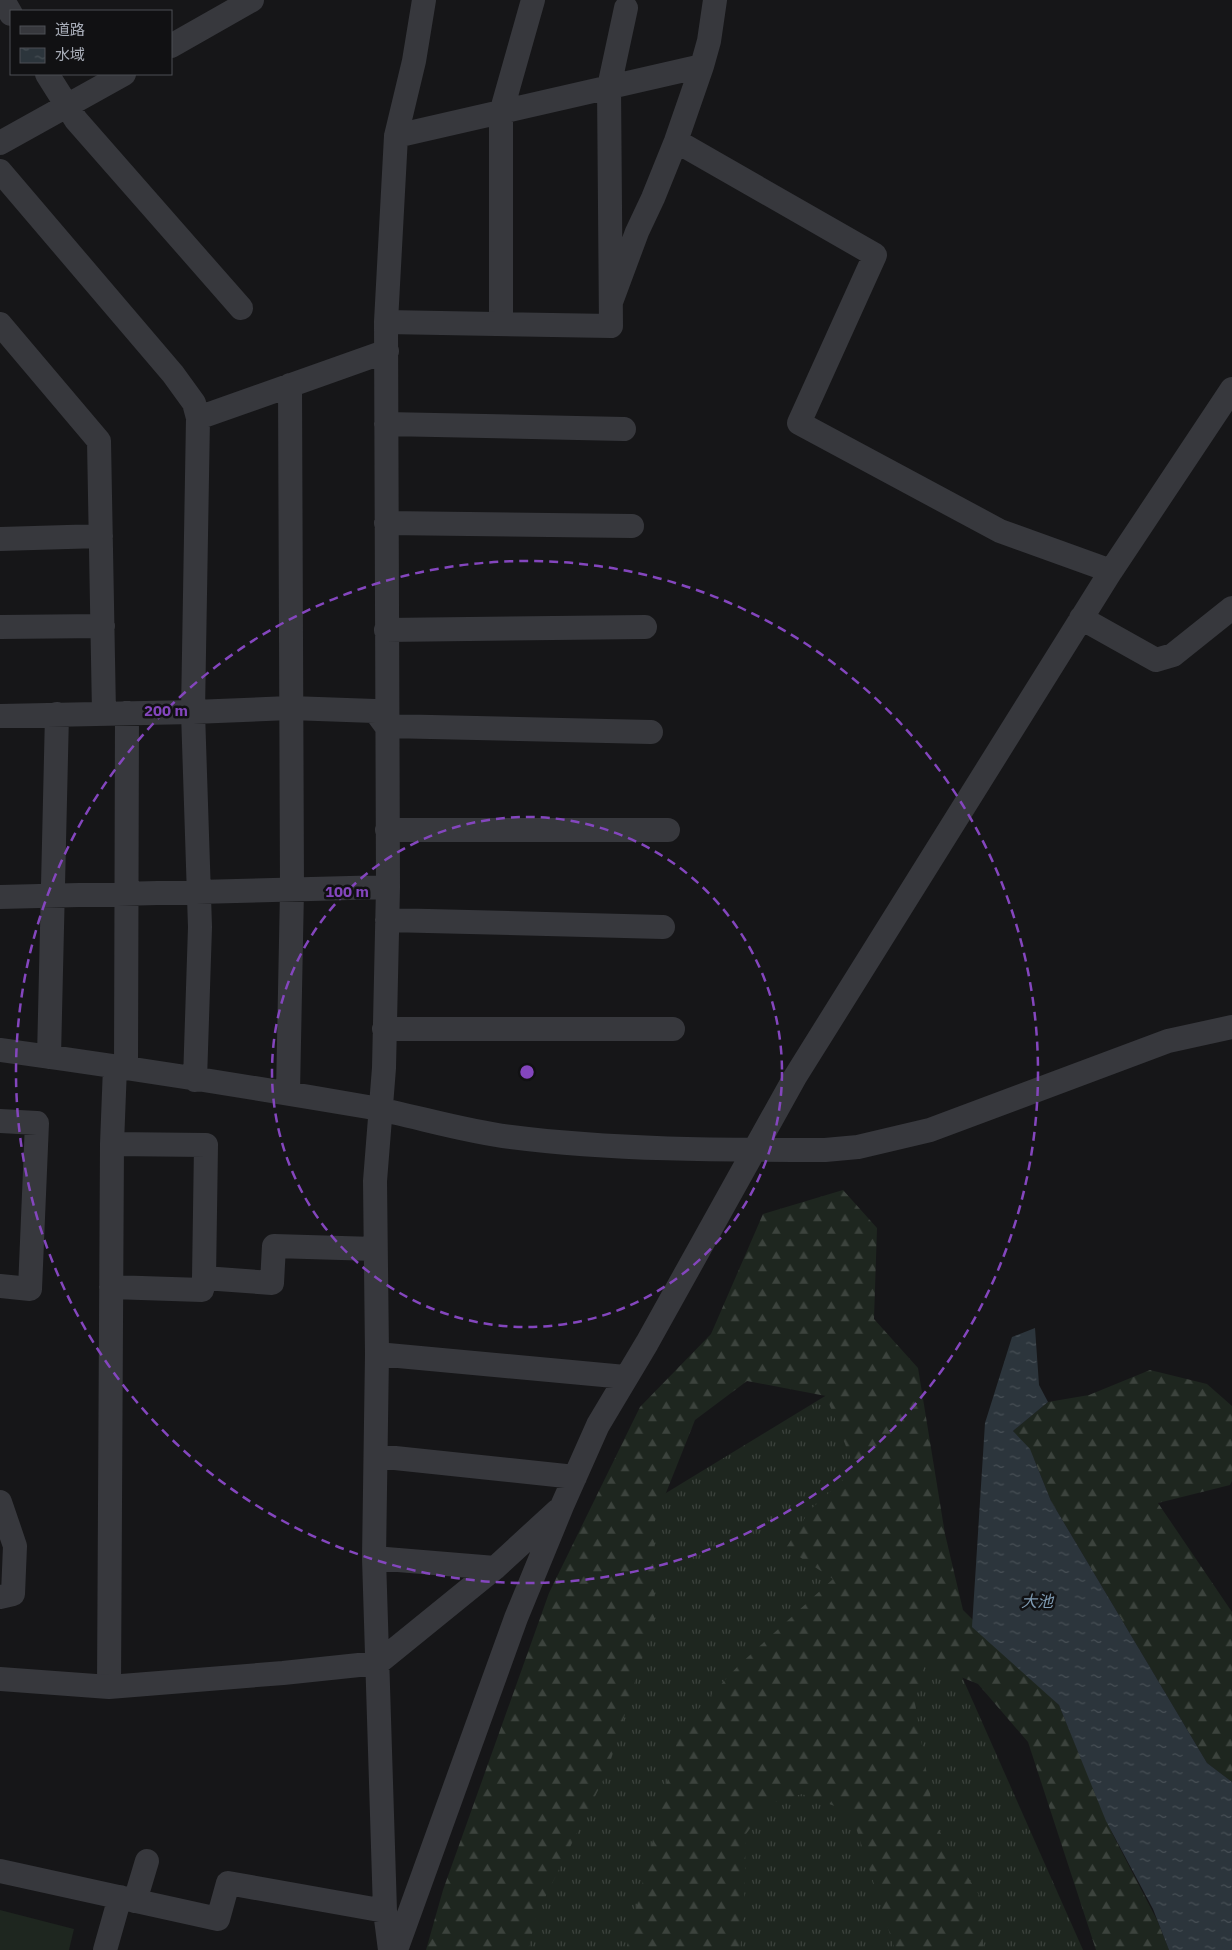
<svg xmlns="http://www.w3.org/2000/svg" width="1232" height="1950" font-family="'IBM Plex Sans','Noto Sans JP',sans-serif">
<defs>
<pattern id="grass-tufts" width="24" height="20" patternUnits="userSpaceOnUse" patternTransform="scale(1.25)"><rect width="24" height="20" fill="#1e261f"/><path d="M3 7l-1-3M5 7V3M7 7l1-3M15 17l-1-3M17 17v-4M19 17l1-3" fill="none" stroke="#3c433d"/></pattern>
<pattern id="forest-firs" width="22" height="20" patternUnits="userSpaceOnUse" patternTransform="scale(1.25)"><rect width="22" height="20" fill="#1e261f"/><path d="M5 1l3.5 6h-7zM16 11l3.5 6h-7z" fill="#3c433d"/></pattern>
<pattern id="water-ripples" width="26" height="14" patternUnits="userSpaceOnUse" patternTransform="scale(1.25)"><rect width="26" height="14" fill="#2c353c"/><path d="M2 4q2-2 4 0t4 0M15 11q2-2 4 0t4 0" fill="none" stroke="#485056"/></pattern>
</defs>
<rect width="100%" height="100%" fill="#161618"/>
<path fill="url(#grass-tufts)" d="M835,1390L1083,1950H491L625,1518Z"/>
<path fill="url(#forest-firs)" d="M843,1190L877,1228L874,1319L918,1368L945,1534L963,1610L1059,1705L1112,1833L1157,1920L1169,1950H1096L1028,1742L978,1684L924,1662L915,1703L935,1824L982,1900L983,1950H895L851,1812L802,1794L768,1804L746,1834L744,1906L740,1950H626L680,1729L738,1666L833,1579L786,1548L810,1510L855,1469L826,1396L747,1381L695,1420L654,1523V1621L607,1772L537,1914L528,1950H426L443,1890L549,1593L640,1407L711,1334L763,1214Z
M1150,1370L1207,1384L1232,1406V1481L1230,1485L1158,1503L1232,1612V1782L1207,1763L1051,1501L1034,1459L1013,1431L1048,1402L1089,1395Z"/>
<path fill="#1e261f" d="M0,1910L74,1929L69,1950H0Z"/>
<path fill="url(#water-ripples)" d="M1035,1328L1039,1385L1048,1402L1013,1431L1030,1449L1051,1501L1207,1763L1232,1782V1950H1169L1153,1909L1106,1821L1059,1705L972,1627L985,1423L1012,1337Z"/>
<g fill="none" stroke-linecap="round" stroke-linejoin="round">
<path stroke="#37383d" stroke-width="24" d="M3,0L11,14
M171,46L252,0
M702,66L709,41L715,0
M47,74L76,120L241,308
M396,136L702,66L676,141L653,198L637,232L611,302
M676,141L875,255L799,423L1000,531L1111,571
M0,143L124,74
M0,171L173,374L194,403L198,418L193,712L200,927L195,1080
M386,322L611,326L609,87L626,8
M0,324L99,441L104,713
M501,324V113L533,0
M198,418L387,351
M386,424L624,429
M386,523L632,526
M0,539L101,536
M1081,618L1156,660L1173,655L1232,608
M0,627L103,626
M386,630L645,627
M0,716L193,712L290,708L375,711L386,726
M386,726L651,732
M387,830H668
M0,897L388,887
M387,920L663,927
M384,1029H673
M0,1050C123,1067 246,1086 368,1107C416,1116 462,1131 511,1137C612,1150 723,1150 825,1150L858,1147L930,1130L1168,1041L1232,1027
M49,1057L57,714
M126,1068L127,713
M288,1093L292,890L290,385
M0,1121L37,1123L30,1289L0,1286
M112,1144L206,1145L204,1278
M111,1287L202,1290L204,1278L272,1283L274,1246L375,1249
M377,1354L625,1377
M376,1456L575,1477
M0,1502L15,1546L13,1594L0,1597
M374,1558L495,1568
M0,1679L109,1687L283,1673L378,1663L495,1568L557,1511
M109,1687L112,1144L115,1067
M0,1871L218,1919L228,1883L385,1911
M135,1901L147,1861
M105,1950L120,1897
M390,1950L385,1911L374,1558L377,1354L375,1181L384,1068L388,887L386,322L396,136L414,61L424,0
M396,1950L516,1618L562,1506L598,1425L647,1343L795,1077L1111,571L1232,389"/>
</g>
<g fill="none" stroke="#8446be" stroke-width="2.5" stroke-dasharray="9 6">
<circle cx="527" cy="1072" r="255"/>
<circle cx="527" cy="1072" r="511"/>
</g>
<g text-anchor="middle" stroke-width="5" stroke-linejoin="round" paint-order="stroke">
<g font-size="16" font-style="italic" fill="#7f9bb3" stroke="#111113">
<text x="1037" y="1607">大池</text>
</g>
</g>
<circle cx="527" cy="1072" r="8" fill="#8446be" stroke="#111113" stroke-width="2.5"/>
<g font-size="15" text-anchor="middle" font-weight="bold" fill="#8446be" stroke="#111113" stroke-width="5" stroke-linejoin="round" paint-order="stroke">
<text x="166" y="716">200 m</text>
<text x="347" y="897">100 m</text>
</g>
<rect x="10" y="10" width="162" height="65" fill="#111113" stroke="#4d4f55"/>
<rect x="20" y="26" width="25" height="8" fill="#37383d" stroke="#4d4f55"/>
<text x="55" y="35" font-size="15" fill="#a8adb8">道路</text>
<rect x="20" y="48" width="25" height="15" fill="url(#water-ripples)" stroke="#4d4f55"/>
<text x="55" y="60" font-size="15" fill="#a8adb8">水域</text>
</svg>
